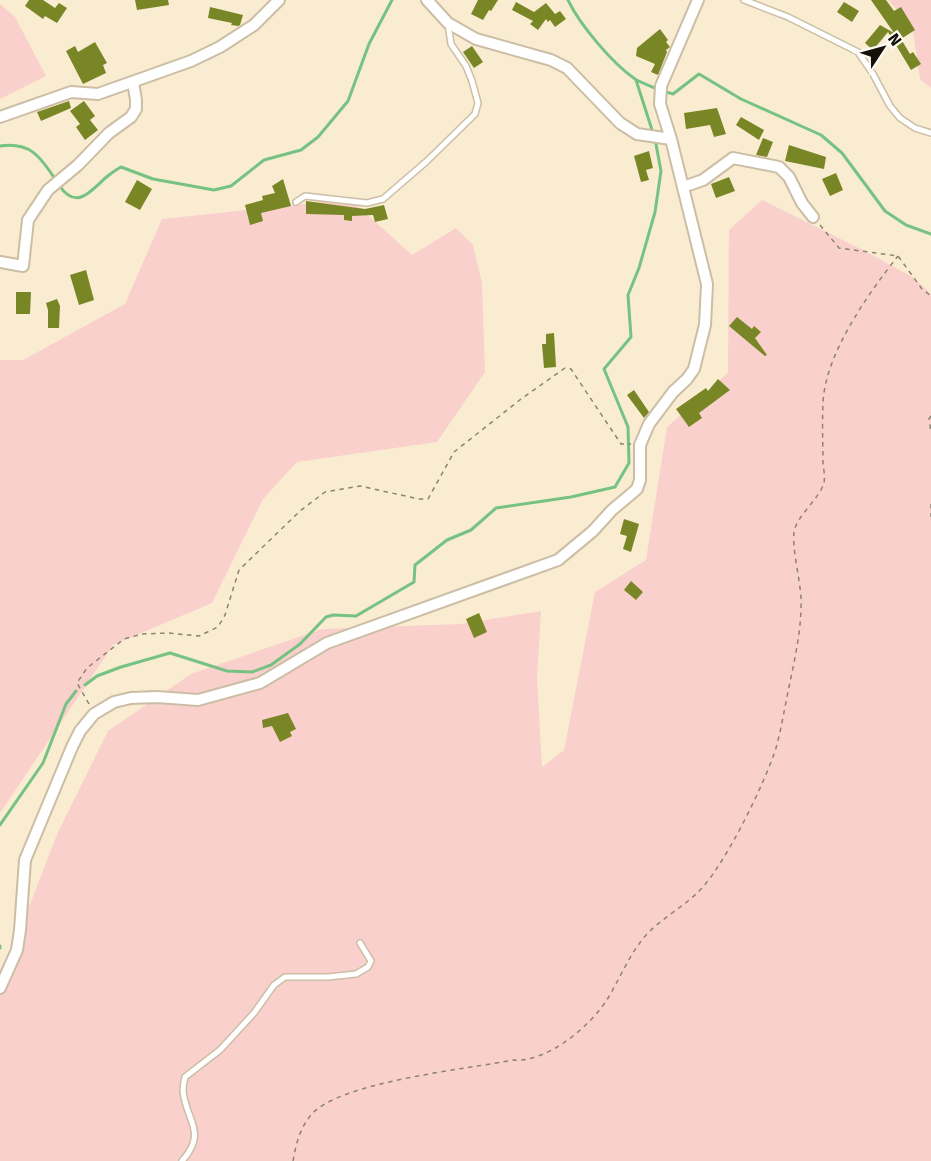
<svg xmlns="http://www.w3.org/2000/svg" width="931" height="1161" font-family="'Fira Sans',sans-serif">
<rect width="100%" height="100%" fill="#f9ecd1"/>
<path fill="#fad0cd" d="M888,0H931V88L920,79L912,25Z
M0,4L15,17L46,76L0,99Z
M350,199L412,255L456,228L473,245L482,283L485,372L437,442L297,462L263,499L212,603L113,645L0,813V360H23L125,304L162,219Z
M762,200L863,250L914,278L931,294V1161H0V970L18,935L58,832L108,731L191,674L322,629L460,624L541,611L537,678L542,767L564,750L595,592L646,560L667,427L728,373L729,230Z"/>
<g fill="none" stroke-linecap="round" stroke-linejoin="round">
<path stroke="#76c282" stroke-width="3" d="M568,0C580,25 612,63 635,79C642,83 650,86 657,89
M636,80L653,133
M663,91L673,94L699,74L741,99L821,135L842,153L885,211L906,225L931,234
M0,146C30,142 40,156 55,179
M59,185C78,214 94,186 109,175C113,172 117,169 121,167L153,179L214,190L231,186L264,160L301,150L318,137L348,101L369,44L392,0
M85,685L97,676L121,667L170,653L227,671L252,672L271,665L300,644L326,617L333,615L356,616L414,582L415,565L447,540L471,530L496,508L571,497L615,487L629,463L628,427L604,369L631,337L628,295L639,268L655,212L661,171L655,139
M0,825L43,763L66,704L76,691
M0,946V948"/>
</g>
<path fill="#798625" d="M29,0H43L55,8L59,3L67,8L57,23L45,16L43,19L25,6Z
M135,0H168L169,5L137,10Z
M478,0H498L491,11L489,10L483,20L471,14Z
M871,0H886L894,11L901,7L915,30L901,39L910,54L913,52L921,64L911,70L888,32L873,50L865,43L880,25L894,33Z
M516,2L534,12L546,3L555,14L560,11L566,19L555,27L550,20L548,22L546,19L538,30L530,24L533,21L512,10Z
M844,2L859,11L852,22L837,12Z
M210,7L243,15L240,25L238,26L231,25L232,23L208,18Z
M660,29L668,40L666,42L670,47L666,50L667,52L658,75L651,72L655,64L636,56L637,48Z
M95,42L107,63L103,65L106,73L83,84L66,51L75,46L78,52Z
M472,46L483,62L474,68L463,52Z
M69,101L71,108L41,121L37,112Z
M84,101L95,116L90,120L98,130L85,140L76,127L80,124L70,111Z
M717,108L726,134L714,137L710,125L686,129L684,113Z
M741,117L764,130L759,140L736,125Z
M763,138L773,142L767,157L756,155Z
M789,145L826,157L824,169L785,161Z
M649,151L653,168L646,170L649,180L641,182L634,156Z
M836,173L843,190L830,196L822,179Z
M729,177L735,191L716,198L711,184Z
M283,179L291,206L261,213L263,221L250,225L245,205L263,200L262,196L275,193L272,186Z
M137,180L152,189L140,210L125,202Z
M306,201L365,209L384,205L388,219L375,222L373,215L352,216V221L344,220V215L306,214Z
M86,270L94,300L79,305L70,275Z
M16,292H31L30,314H16Z
M57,299L60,306L59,328H48V310L46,303Z
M737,317L752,329L754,326L761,332L755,338L767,355L765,356L729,326Z
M554,333L556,367L544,368L542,344H546V334Z
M718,379L730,390L699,413L702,418L689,427L676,409L706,388L708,391Z
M634,390L649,412L644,418L627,395Z
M624,519L639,524L631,552L623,549L627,536L620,534Z
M631,581L643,592L636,600L624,590Z
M479,613L487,632L474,638L466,619Z
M288,713L296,729L290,732L292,736L280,742L272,726L263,728L262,720Z"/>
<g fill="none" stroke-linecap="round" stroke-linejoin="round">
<g stroke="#cbbea4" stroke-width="8">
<path id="service" d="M744,0L788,17L858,52L873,74L890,106L900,118L915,128L931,133
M296,202L305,196L367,203L383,199L427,161L475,114L478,103L472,81L466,66L451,44L448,24
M182,1161C208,1132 186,1121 183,1091C183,1087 184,1081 185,1077L220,1050L254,1013L274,985L285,977H328L356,974L368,967L371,961L360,943"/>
</g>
<g stroke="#cbbea4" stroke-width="14">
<path id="minor" d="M427,0L448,23L476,39L551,60L567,68L620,123L637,134L671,139
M0,117L71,92L98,94L191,61L220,47L254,25L279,0
M683,187L703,180L733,158L779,167L789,177L802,203L813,217
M0,262L23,266L28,220L48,190L78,165L109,133L131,117L136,109V100L133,82
M0,988L17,950L20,930L25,860L72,747L80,731L94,714L114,702L131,698L157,697L198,700L260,683L327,643L558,560L593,531L612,510L637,489L640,480V445L649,424L673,392L687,379L694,369L705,325L707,284L671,139L660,104L661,86L698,0"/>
</g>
<path stroke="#8c8370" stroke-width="1.5" stroke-dasharray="4.5 4.5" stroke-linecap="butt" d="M820,225L839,248L898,256L922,289L931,296
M931,416L929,419L931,432
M931,504V517
M89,704L77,683L87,668L124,639L142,634L168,633L199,636L218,627L225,615L239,570L300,511L325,492L360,486L419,499H428L454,452L521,399L565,368L571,369L621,444H631
M293,1161C296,1144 300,1128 311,1115C338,1082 468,1069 513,1060C547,1063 591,1026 608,998C619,980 627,960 639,944C653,923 678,911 696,894C723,870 765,783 776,748C781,730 784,711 788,692C794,662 802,630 801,598C800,579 792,549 794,532C796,517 819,499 824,483C825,478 824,470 823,464C823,444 822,423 823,403C825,354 868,294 898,256"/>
<use href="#service" stroke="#fff" stroke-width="5"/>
<use href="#minor" stroke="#fff" stroke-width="10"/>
</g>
<g transform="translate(883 48) rotate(54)" stroke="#fdfaf5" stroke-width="4.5" paint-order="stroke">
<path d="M0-4.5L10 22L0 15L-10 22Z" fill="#151007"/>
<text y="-9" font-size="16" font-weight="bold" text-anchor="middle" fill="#151007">N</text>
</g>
</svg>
